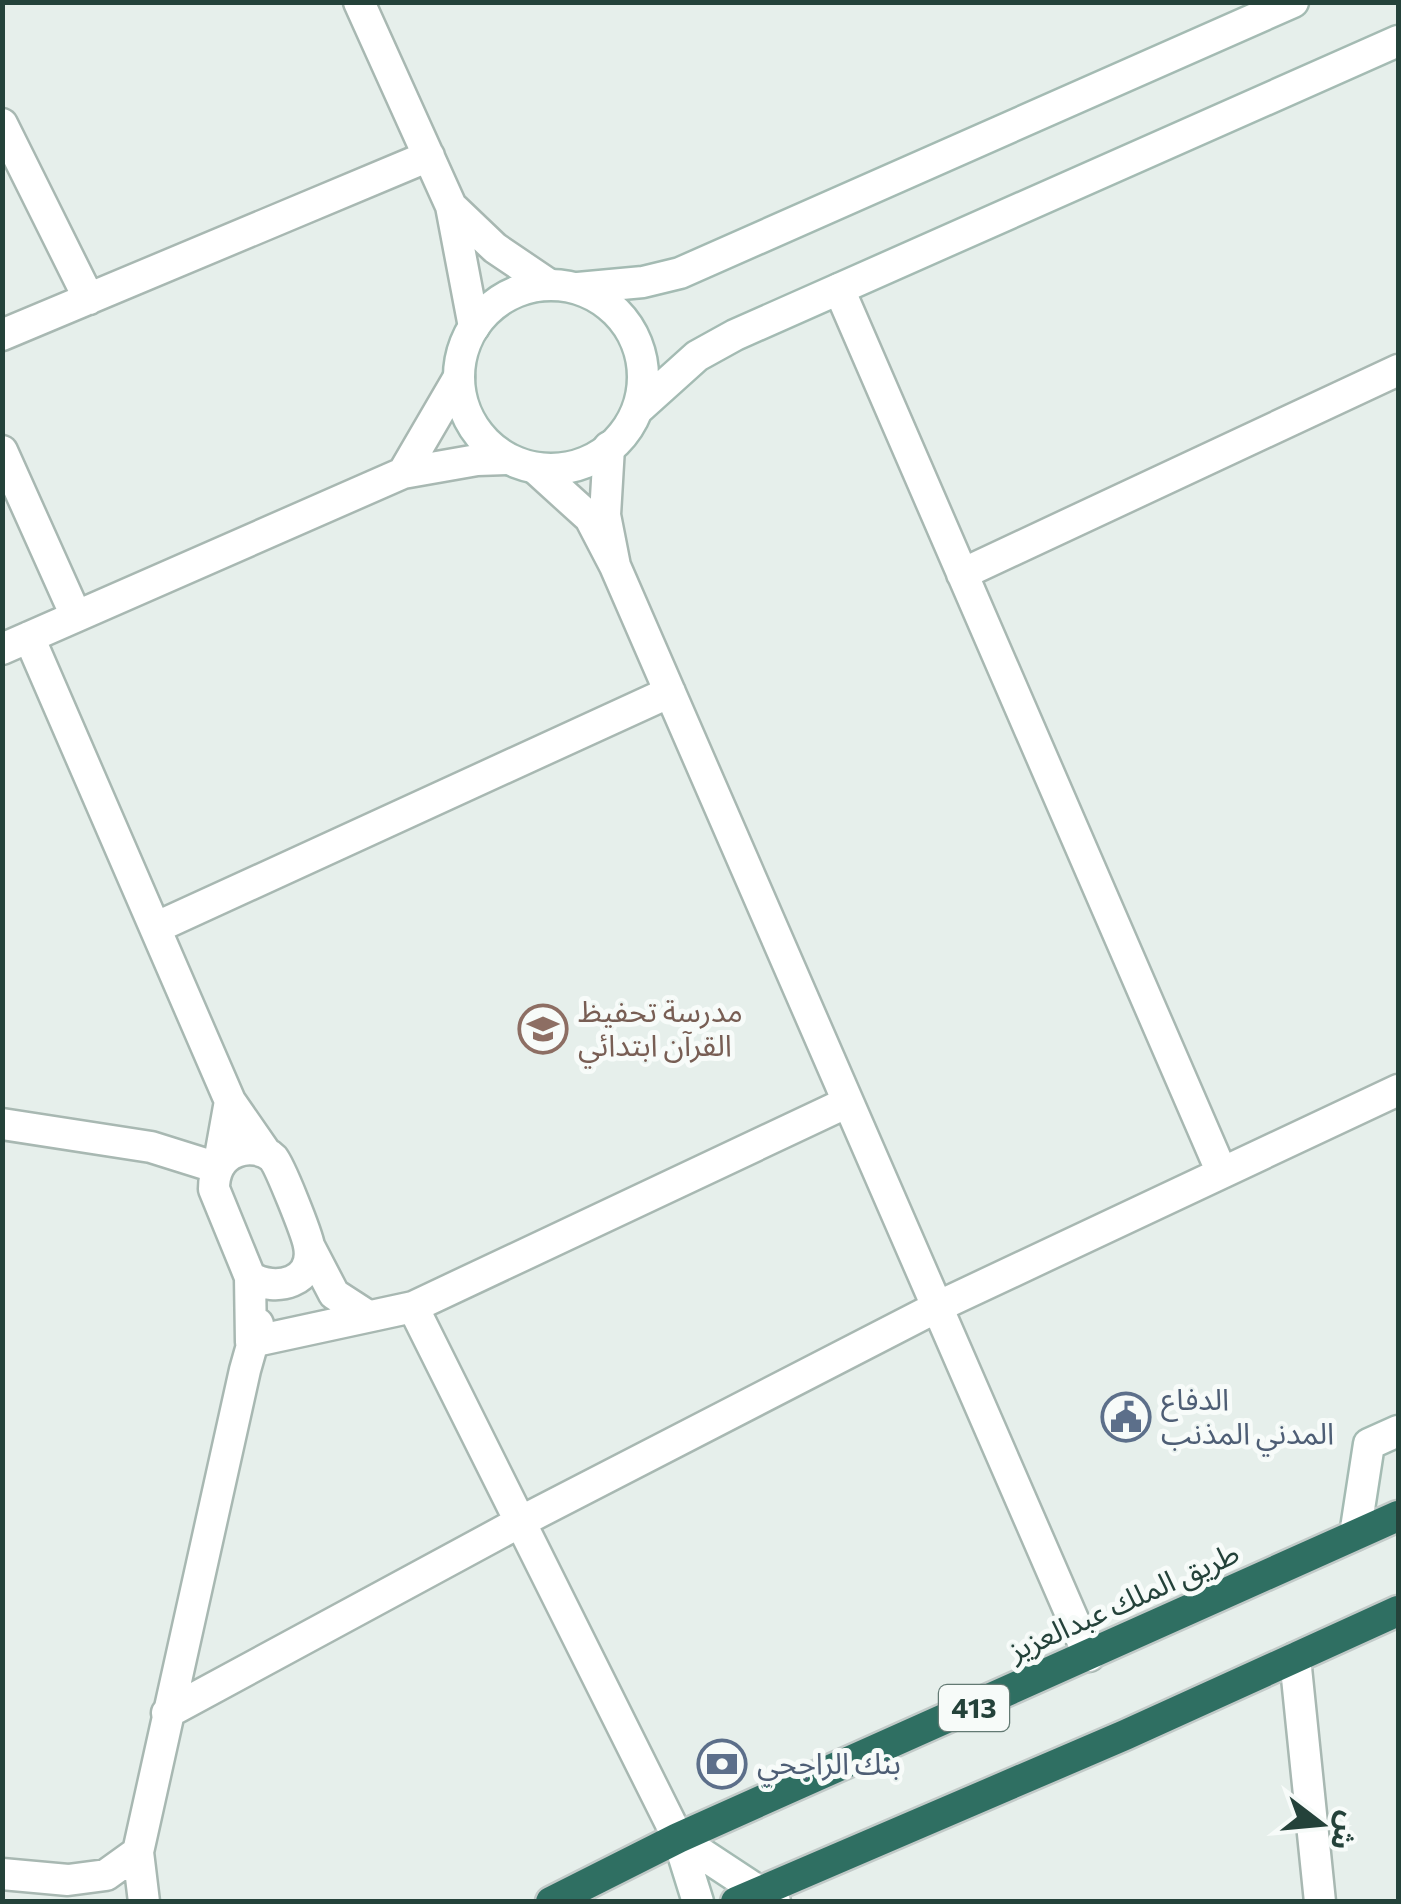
<svg xmlns="http://www.w3.org/2000/svg" width="1401" height="1904" font-family="Commissioner,'Noto Sans Arabic',sans-serif">
<rect width="100%" height="100%" fill="#e6efeb"/>
<g fill="none" stroke-linecap="round" stroke-linejoin="round">
<g stroke="#a8b8b2" stroke-width="35">
<path id="street" d="M359,2L451,206
M2,124L89,299
M839,289L1222,1173
M474,327L451,206L495,248L548,284
M2,335L429,156
M459,377L403,473L477,460L507,459
M2,451L76,616
M536,469L590,518L615,566L605,515L609,447
M615,566L1089,1656
M962,574L1398,370
M29,637L230,1101
M2,649L403,473
M155,928L670,692
M2,1124L151,1147L218,1168L230,1101L266,1153
M309,1246L334,1294L368,1316
M250,1277C276,1293 316,1282 309,1246C307,1234 280,1166 273,1158C264,1149 248,1147 236,1152C220,1158 214,1172 214,1189L250,1277L251,1342L413,1307L848,1102
M413,1307L678,1838
M1295,1658L1320,1902
M167,1713L520,1522L937,1307L1398,1090
M2,1874L68,1880L106,1875L138,1852
M144,1902L138,1852L245,1370L258,1324"/>
</g>
<g stroke="#a4bbb3" stroke-width="35">
<path id="secondary" d="M459 377a92 92 0 1 1 184 0a92 92 0 1 1-184 0Z
M578,288L643,282L680,273L1293,2
M637,410L697,356L735,335L1398,41
M1355,1535L1369,1444L1398,1431
M678,1838L775,1902
M678,1838L698,1902"/>
</g>
<g stroke="#c2cac8" stroke-width="35">
<path id="highway" d="M551,1902L678,1838L1398,1516
M736,1902L1125,1735L1398,1611"/>
</g>
<use href="#street" stroke="#fff" stroke-width="30"/>
<use href="#secondary" stroke="#fff" stroke-width="30"/>
<use href="#highway" stroke="#2f6f62" stroke-width="30"/>
</g>
<defs>
<g id="school-ring" transform="scale(2.5)"><circle r="9.5" fill="#f7fbf9" stroke="#8d6e63" stroke-width="1.5"/><path d="M0-5L7-2L0 1L-7-2ZM-4 1L0 2.5L4 1V4Q0 6-4 4Z" fill="#8d6e63"/></g>
<g id="civic-ring" transform="scale(2.5)"><circle r="9.5" fill="#f7fbf9" stroke="#5c6f8a" stroke-width="1.5"/><path d="M-.6-6.5H3V-4.5H.6V-3L4-1V1h2V6H-6V1h2V-1L-.6-3ZM-1.2 2.5V6h2.4V2.5Z" fill="#5c6f8a"/></g>
<g id="bank-ring" transform="scale(2.5)"><circle r="9.5" fill="#f7fbf9" stroke="#5c6f8a" stroke-width="1.5"/><path d="M-6-4H6V4H-6ZM0-2.3a2.3 2.3 0 1 0 0 4.6a2.3 2.3 0 1 0 0-4.6Z" fill="#5c6f8a"/></g>
</defs>
<g fill-rule="evenodd">
<use href="#school-ring" x="543" y="1029"/>
<use href="#civic-ring" x="1126" y="1417"/>
<use href="#bank-ring" x="722" y="1764"/>
</g>
<g text-anchor="middle" stroke-width="10" stroke-linejoin="round" paint-order="stroke">
<rect fill="#f7fbf9" stroke="#637a73" stroke-width="2.5" x="939" y="1685" width="70" height="46" rx="8"/>
<g font-size="28" font-weight="bold" fill="#24423a">
<text x="974" y="1718">413</text>
</g>
<g font-size="30" fill="#785e54" stroke="#f7fbf9" text-anchor="start">
<text x="578" y="1022">مدرسة تحفيظ<tspan x="578" dy="34">القرآن ابتدائي</tspan></text>
</g>
<g font-size="30" fill="#4e5e75" stroke="#f7fbf9" text-anchor="start">
<text x="1161" y="1410">الدفاع<tspan x="1161" dy="34">المدني المذنب</tspan></text>
<text x="757" y="1774">بنك الراجحي</text>
</g>
<g font-size="30" fill="#24423a" stroke="#f7fbf9">
<text transform="translate(1124 1602) rotate(-24)" y="10">طريق الملك عبدالعزيز</text>
</g>
</g>
<rect width="1401" height="1904" fill="none" stroke="#24423a" stroke-width="10"/>
<g transform="translate(1321 1824) rotate(106)" stroke="#f7fbf9" stroke-width="8" paint-order="stroke">
<path d="M0-8L18 38L0 25L-18 38Z" fill="#24423a"/>
<text y="-15" font-size="28" font-weight="bold" text-anchor="middle" fill="#24423a">ش</text>
</g>
</svg>
